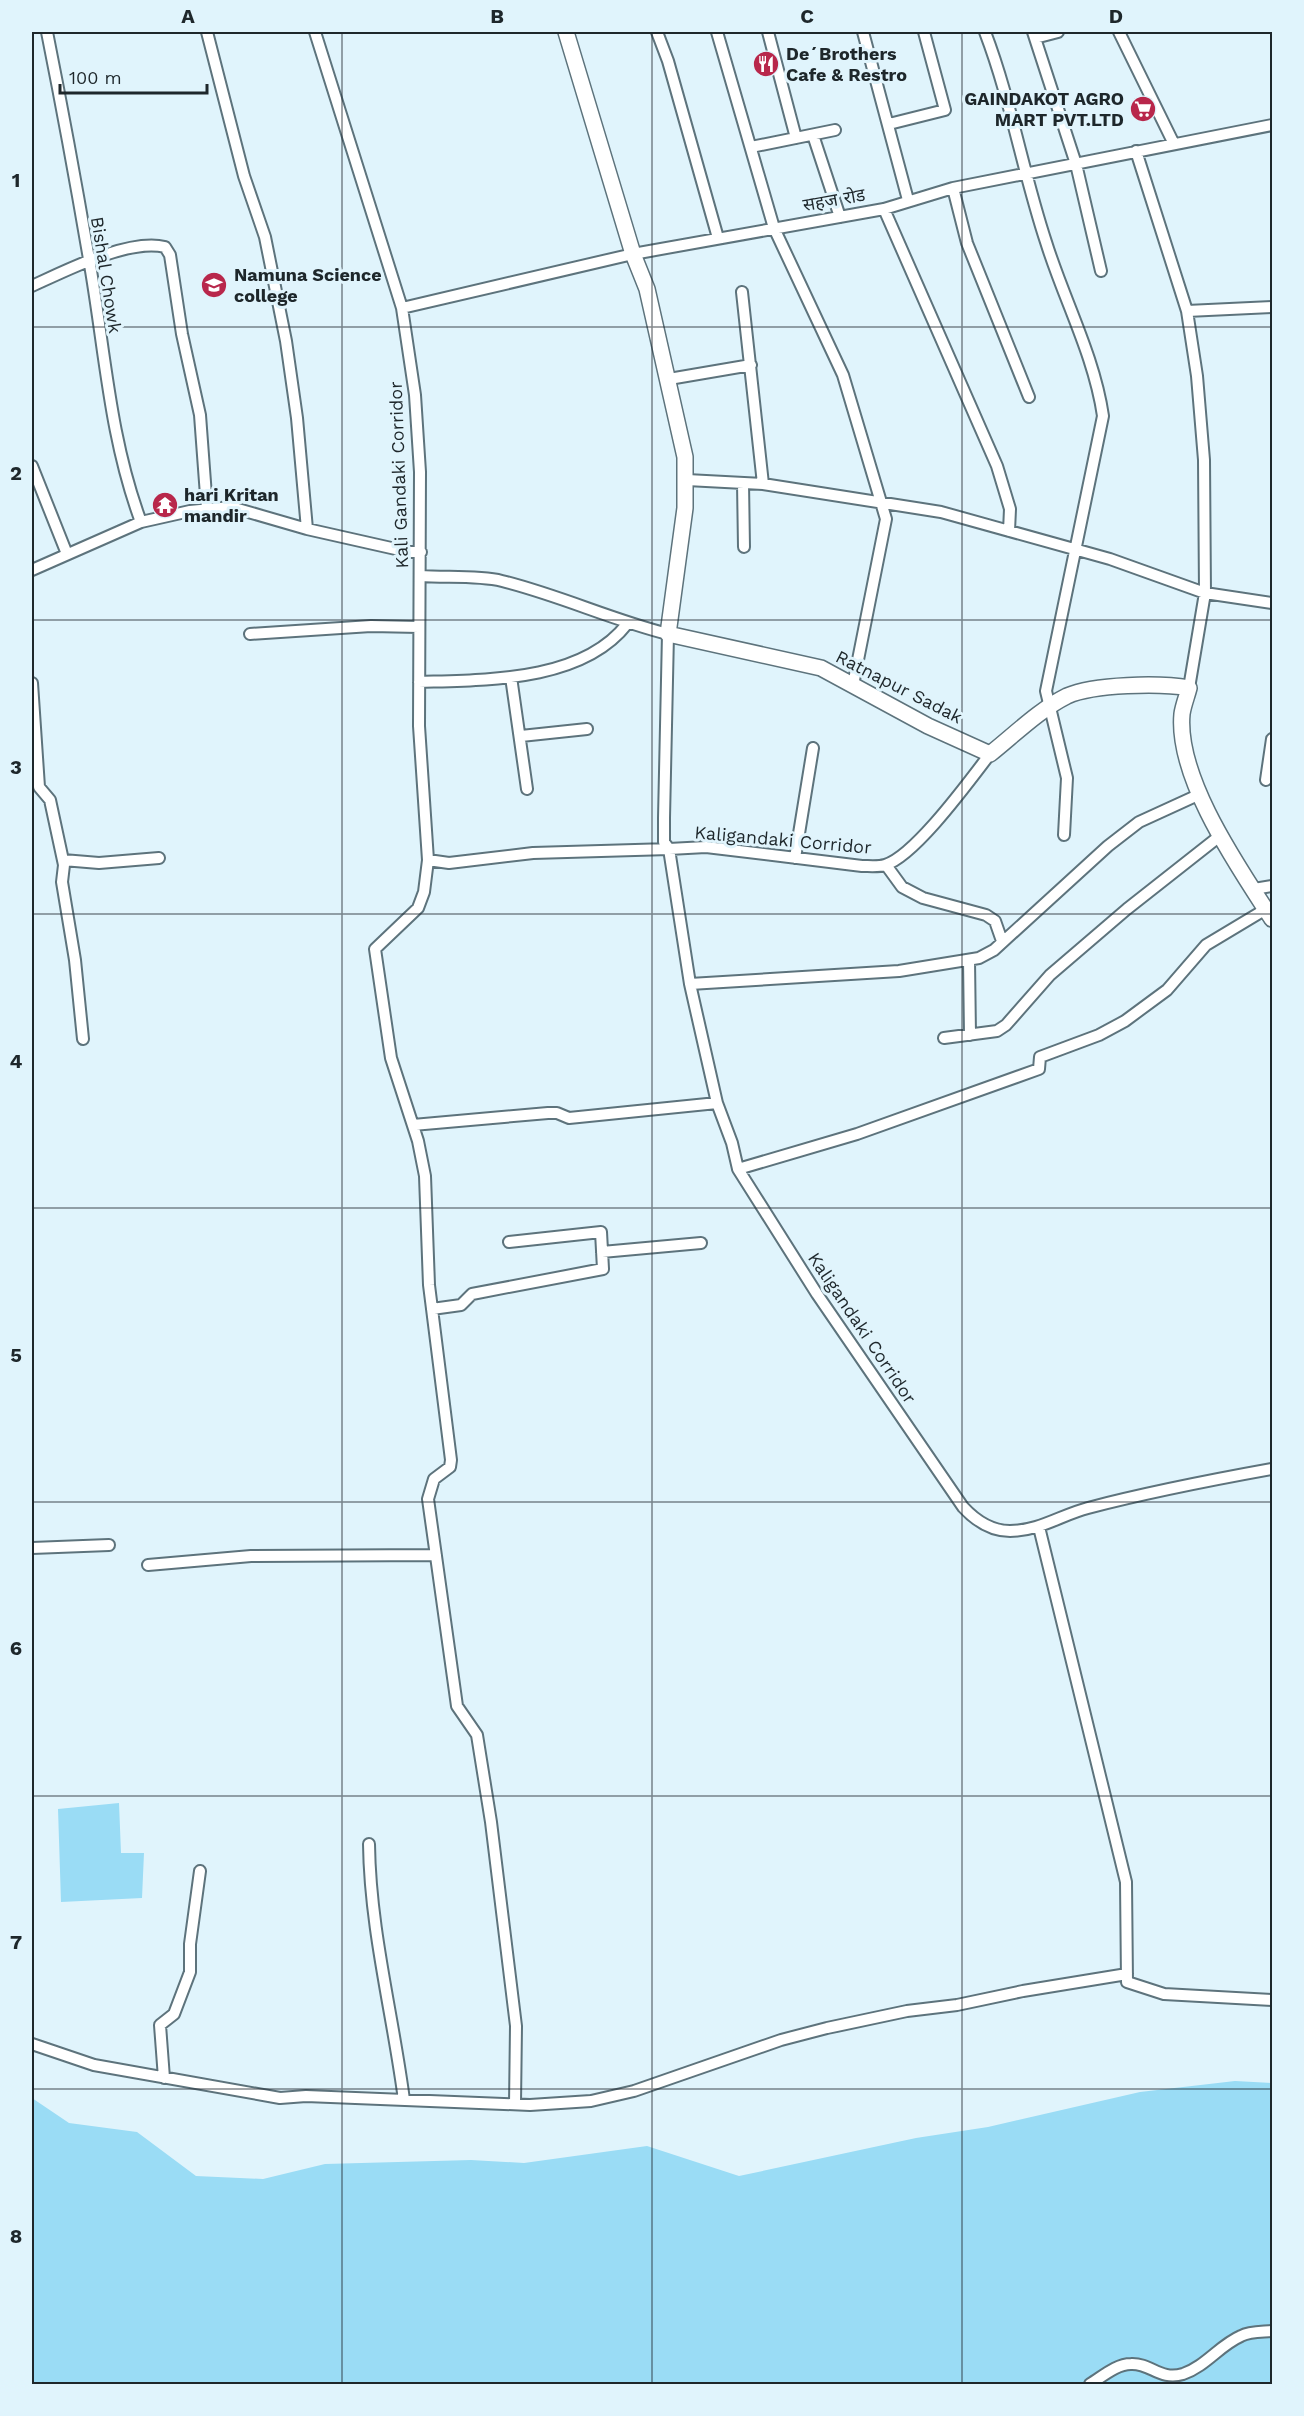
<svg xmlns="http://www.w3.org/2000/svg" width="1304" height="2416" font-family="'Work Sans','Noto Sans Devanagari',sans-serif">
<rect width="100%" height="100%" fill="#e0f4fc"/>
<path fill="#9adcf5" d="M119,1803L121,1853H144L142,1898L61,1902L58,1809Z
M1235,2081L1272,2083V2384H32V2098L69,2123L137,2132L196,2176L263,2179L325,2164L471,2160L524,2163L647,2146L739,2176L916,2138L988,2127L1140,2092Z"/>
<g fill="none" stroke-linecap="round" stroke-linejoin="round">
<g stroke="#5d737c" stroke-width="14">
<path id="street" d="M47,32C62,107 76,183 89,259C105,349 109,436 141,522
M207,32L244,176L265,237L286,341L297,418L307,529
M315,32L402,308L415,395L420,472L419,726L428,860L424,892L418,908L375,949L391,1058L418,1141L425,1176L429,1285L451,1460L450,1467L434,1479L428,1499L457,1706L477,1735L491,1822L516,2026L515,2104
M657,32L668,61L718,238
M717,32L774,228L843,375L886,519L853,685
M768,32L796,138
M863,32L908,200
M985,32C1011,100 1023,173 1046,242C1064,300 1094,355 1103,416L1046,691L1067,778L1064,835
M1033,32L1076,164L1101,271
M1119,32L1174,144
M1035,38L1058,32
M889,124L945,110L924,32
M813,135L840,217
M751,147L835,130
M1136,151L1187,311L1197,376L1204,460L1205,593L1189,688
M953,188L967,243L1029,397
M884,209L997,466L1010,509L1009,531
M32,286C65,271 129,238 165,247L170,255L182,334L200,415L207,509
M742,292L763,484
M402,308L633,254L884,209L953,188L1272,125
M1187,311L1272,307
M669,379L751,365
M32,466L67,554
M687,480L763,484L941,512L1110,559L1205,593L1272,603
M743,483L744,547
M32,570L141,522L190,511L231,507L307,529L409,552H421
M420,576C446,578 477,575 502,581C559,595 612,620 668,634L664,818V842L669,849L706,847L862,866C869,866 879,867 885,865C915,856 970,780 990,754
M250,634L371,626L419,627
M511,677L527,789
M419,682C485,680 582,682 627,624
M32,683L39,787L50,800L64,865L62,882L75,960L83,1039
M521,736L587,729
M1266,780L1272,739
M795,858L813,748
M63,860L99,863L159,858
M428,860L449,863L533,853L669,849L690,984L717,1103L732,1143L738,1169L817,1294L963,1507C975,1520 990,1531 1010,1531C1039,1531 1061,1515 1088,1508C1149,1492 1211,1480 1272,1469
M886,865L902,887L923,898L986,915L995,921L1002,941
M1254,889L1272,886
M969,960L970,1035
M690,984L899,971L979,958L994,950L1108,846L1139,822L1198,795
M944,1038L997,1031L1006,1025L1050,975L1127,909L1221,835
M413,1125L548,1113H557L569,1118L717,1103
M738,1169L857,1134L1039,1069L1040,1057L1099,1035L1125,1021L1167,990L1206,945L1266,909
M602,1252L701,1243
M432,1309L461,1305L472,1294L603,1269L601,1232L509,1242
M1039,1527L1126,1882L1127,1982L1164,1994L1272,2000
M32,1548L109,1545
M148,1565L251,1556L436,1555
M369,1844C370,1930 393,2015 404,2100
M32,2044L94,2065L280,2098L306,2096L530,2105L591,2101L634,2091L781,2040L827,2028L907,2011L957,2005L1023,1991L1127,1974
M164,2078L160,2025L174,2014L190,1972V1944L200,1871
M1090,2384C1102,2377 1116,2364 1131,2364C1151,2363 1160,2381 1183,2374C1206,2366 1220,2345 1241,2336C1250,2331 1263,2332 1272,2331"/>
</g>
<g stroke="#5d737c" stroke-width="18">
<path id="secondary" d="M566,32L633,254L647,289L685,457V508L668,634L821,668L928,726L990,754C1014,735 1039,710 1067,696C1094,684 1160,683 1189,688C1187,696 1183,706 1182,714C1176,778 1239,868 1272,919"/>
</g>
<use href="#street" stroke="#fff" stroke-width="10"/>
<use href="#secondary" stroke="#fff" stroke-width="15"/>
</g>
<path fill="none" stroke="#1e272b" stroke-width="1.5" stroke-opacity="0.55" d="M342,32V2384M652,32V2384M962,32V2384M32,327H1272M32,620H1272M32,914H1272M32,1208H1272M32,1502H1272M32,1796H1272M32,2089H1272"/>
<defs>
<g id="restaurant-disc" transform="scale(1.35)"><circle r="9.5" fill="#b8274b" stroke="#e0f4fc"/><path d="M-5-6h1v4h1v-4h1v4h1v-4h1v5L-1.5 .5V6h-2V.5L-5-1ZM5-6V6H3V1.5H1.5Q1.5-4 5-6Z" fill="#fff"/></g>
<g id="supermarket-disc" transform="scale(1.35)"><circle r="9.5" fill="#b8274b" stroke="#e0f4fc"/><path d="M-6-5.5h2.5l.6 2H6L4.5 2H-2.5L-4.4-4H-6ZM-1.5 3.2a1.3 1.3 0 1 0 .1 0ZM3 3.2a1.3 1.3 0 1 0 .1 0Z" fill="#fff"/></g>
<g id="university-disc" transform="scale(1.35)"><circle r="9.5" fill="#b8274b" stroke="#e0f4fc"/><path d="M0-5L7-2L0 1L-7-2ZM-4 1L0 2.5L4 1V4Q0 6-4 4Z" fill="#fff"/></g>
<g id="temple-disc" transform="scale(1.35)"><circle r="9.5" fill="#b8274b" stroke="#e0f4fc"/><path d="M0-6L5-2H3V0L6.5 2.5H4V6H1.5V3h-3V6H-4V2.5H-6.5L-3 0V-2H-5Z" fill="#fff"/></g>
</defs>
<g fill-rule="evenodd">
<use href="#restaurant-disc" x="766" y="64"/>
<use href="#supermarket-disc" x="1143" y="109"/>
<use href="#university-disc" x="214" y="285"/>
<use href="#temple-disc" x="165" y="505"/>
</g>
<g text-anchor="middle" stroke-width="6" stroke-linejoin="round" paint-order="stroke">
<g font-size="18" font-weight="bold" fill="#1e272b" stroke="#e0f4fc" text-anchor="start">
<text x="786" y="60">De´Brothers<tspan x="786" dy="21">Cafe &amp; Restro</tspan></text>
<text x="1124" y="105" text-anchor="end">GAINDAKOT AGRO<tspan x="1124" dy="21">MART PVT.LTD</tspan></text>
<text x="234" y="281">Namuna Science<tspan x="234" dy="21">college</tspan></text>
<text x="184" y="501">hari Kritan<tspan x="184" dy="21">mandir</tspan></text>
</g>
<g font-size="18" fill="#1e272b" stroke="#e0f4fc">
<text transform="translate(834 200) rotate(-10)" y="6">सहज रोड</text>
<text transform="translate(106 275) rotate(81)" y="6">Bishal Chowk</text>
<text transform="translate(399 475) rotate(-92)" y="6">Kali Gandaki Corridor</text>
<text transform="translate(899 687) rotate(27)" y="6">Ratnapur Sadak</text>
<text transform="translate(783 840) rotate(5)" y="6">Kaligandaki Corridor</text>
<text transform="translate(862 1328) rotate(56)" y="6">Kaligandaki Corridor</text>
</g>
</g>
<rect width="1304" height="2416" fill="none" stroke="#e0f4fc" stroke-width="66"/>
<path d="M60 84v9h147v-9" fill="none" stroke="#1e272b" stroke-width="3"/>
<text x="69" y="84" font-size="18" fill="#1e272b" stroke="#e0f4fc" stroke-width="4.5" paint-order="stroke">100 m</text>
<rect x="33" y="33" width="1238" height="2350" fill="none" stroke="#1e272b" stroke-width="2"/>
<g font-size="20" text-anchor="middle" font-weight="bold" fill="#1e272b">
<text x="188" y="23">A</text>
<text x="497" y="23">B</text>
<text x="807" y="23">C</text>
<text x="1116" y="23">D</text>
<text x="16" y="187">1</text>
<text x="16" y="480">2</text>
<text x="16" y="774">3</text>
<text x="16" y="1068">4</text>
<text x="16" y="1362">5</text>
<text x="16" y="1655">6</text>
<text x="16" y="1949">7</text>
<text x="16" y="2243">8</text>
</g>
</svg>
